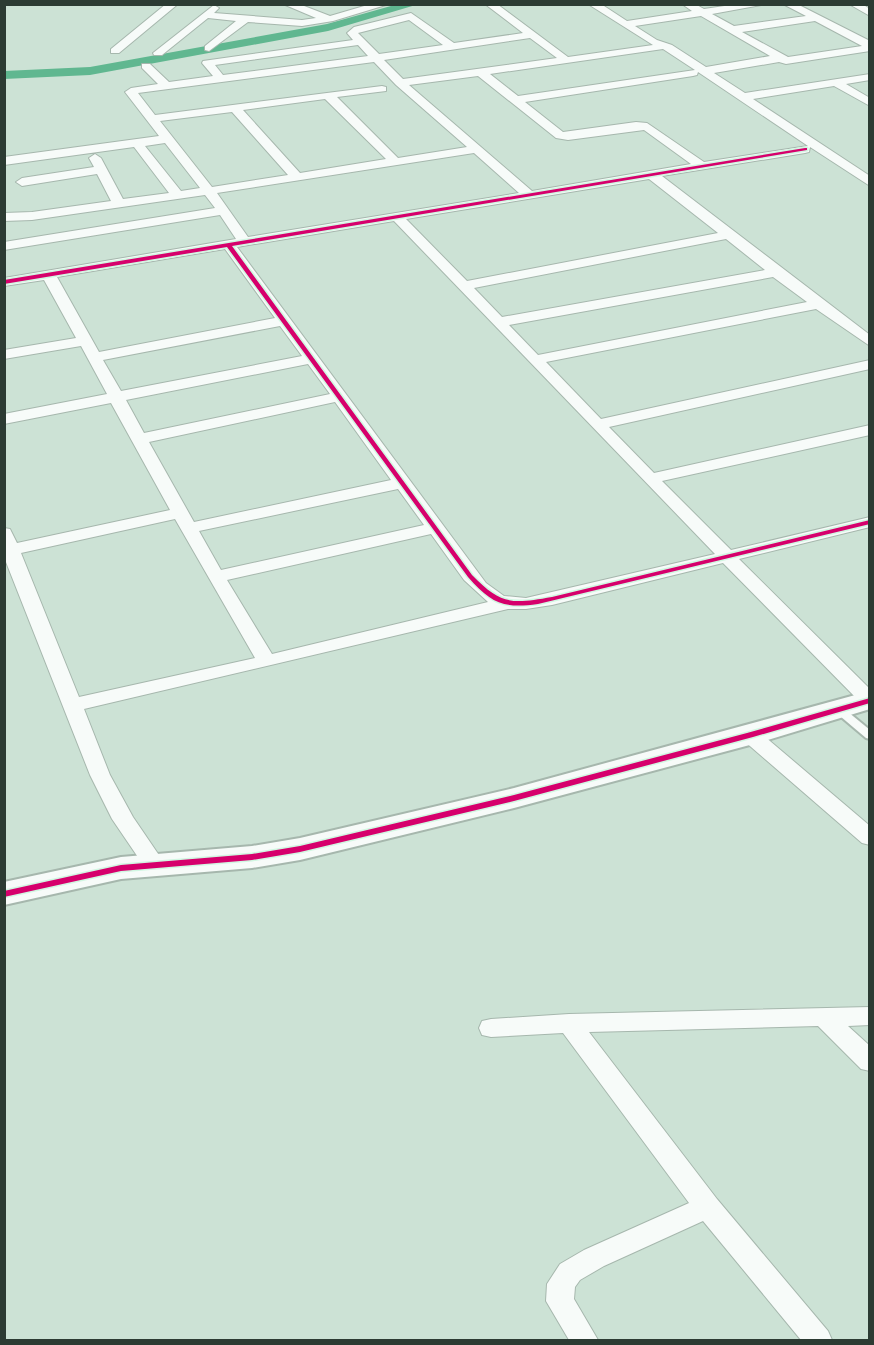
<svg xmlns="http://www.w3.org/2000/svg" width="874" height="1345" font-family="'Work Sans',sans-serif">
<rect width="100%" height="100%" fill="#cce2d5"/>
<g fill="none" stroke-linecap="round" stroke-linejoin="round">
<path fill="#60b790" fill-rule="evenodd" d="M398,4H419L328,31L90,75L4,79V71L90,67L327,24Z"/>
<g stroke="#a6b7ad" stroke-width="4">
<path id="lane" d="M838,706L842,707L870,730V739L866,738L834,711L833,709L834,707Z"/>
</g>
<g stroke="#a6b7ad" stroke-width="2">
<path id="street" d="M166,4H178L119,53H111V49Z
M283,4H299L330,16L371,4H389L333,21L302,26L248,22L209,51L205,50V46L236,21L208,18L162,55H154L153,53L214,5L219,8L214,13L302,20L316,18Z
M485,4H497L568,57L653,45L588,4H601L627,21L692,11L682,4H695L704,9L738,4H767L712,14L734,26L806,16L783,4H797L870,41V51L786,64L779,62L714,73L745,93L870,74V80L846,84L870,98V106L834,86L753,99L870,176V186L810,147L809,152L805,153L662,176L870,335V346L816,309L546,362L601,419L870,360V369L609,427L654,473L870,425V435L662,481L731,550L870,517V527L739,559L870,689V706L862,704L723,563L552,605L526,609H508L84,709L110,775L133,817L165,864L162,869L154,872L146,869L112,819L90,775L4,557V528L10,529L17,543L170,510L111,403L4,424V414L107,394L81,346L4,359V350L76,338L44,280L4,286V278L236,239L220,215L4,250V242L215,208L205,195L32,220L4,221V213L32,212L111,201L97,174L22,186L16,182L22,178L94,167L89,158L95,154L101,158L123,199L169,193L134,147L4,165V157L159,136L125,92L131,88L158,84L142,68V64H150L169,82L213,76L202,63L203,61L353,40L347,33L354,27L411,13L454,43L523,33ZM701,16L770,56L706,67L672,45L657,40L635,26ZM409,20L443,45L379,54L358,33ZM815,21L862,46L788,57L742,32ZM530,38L557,58L403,79L384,60ZM358,45L368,56L223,75L215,65ZM663,49L695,70L518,96L490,74ZM374,62L396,85L467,147L398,158L337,97L386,91V87L382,86L155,115L138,93ZM698,72L808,146L704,162L647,123L636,122L563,132L525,102L693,76L697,75ZM478,76L556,138L568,140L644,130L691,164L532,191L409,85ZM325,99L386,159L300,173L243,110ZM232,112L288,175L212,187L160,121ZM165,143L200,188L181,191L145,146ZM474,153L519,193L248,237L217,193ZM649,179L718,233L467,281L406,219ZM394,221L715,554L526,598L504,596L486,583L237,247ZM726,239L765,270L502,317L474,288ZM225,249L275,318L99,352L57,277ZM773,277L807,302L538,355L509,325ZM280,326L302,356L121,391L103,360ZM308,364L330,394L144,433L126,400ZM335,402L391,480L194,522L149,442ZM398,489L424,525L221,570L199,531ZM175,519L255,658L79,697L21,553ZM431,534L464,580L488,602L272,654L227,580Z
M849,4H862L870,9V16Z
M750,729L757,730L870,826V845L862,843L743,740L740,735L743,730Z
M870,1007V1025L848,1026L870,1046V1071L861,1069L818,1026L589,1032L717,1199L828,1331L832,1340H801L703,1221L604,1266L580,1280L575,1287L574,1299L598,1340H569L546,1301L547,1284L560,1264L584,1250L689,1203L563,1033L491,1037L482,1035L479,1028L482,1021L491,1019L569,1014Z"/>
</g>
<g stroke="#a6b7ad" stroke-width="4">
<path id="secondary" d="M870,691V709L761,742L514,808L300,860L252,868L121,879L4,905V882L121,857L252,846L300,838L514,788Z"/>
</g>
<use href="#lane" fill="#f7fbf9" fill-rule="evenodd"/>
<use href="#street" fill="#f7fbf9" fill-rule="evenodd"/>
<use href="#secondary" fill="#f7fbf9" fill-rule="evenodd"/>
<g stroke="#d1f7e2" stroke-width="3">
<path id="cycleway" d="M805,148H807V150L232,246L472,575C501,605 512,604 552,597L870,520V524L538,604C503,609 491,603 468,577L227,247L4,284V280Z
M870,698V703L753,737L514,801L300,852L252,860L121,871L4,897V891L121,865L252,854L300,846L514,795L747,733Z"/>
</g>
<use href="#cycleway" fill="#d6006c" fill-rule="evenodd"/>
</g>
<rect width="874" height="1345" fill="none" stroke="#2c3b33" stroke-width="12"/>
</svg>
